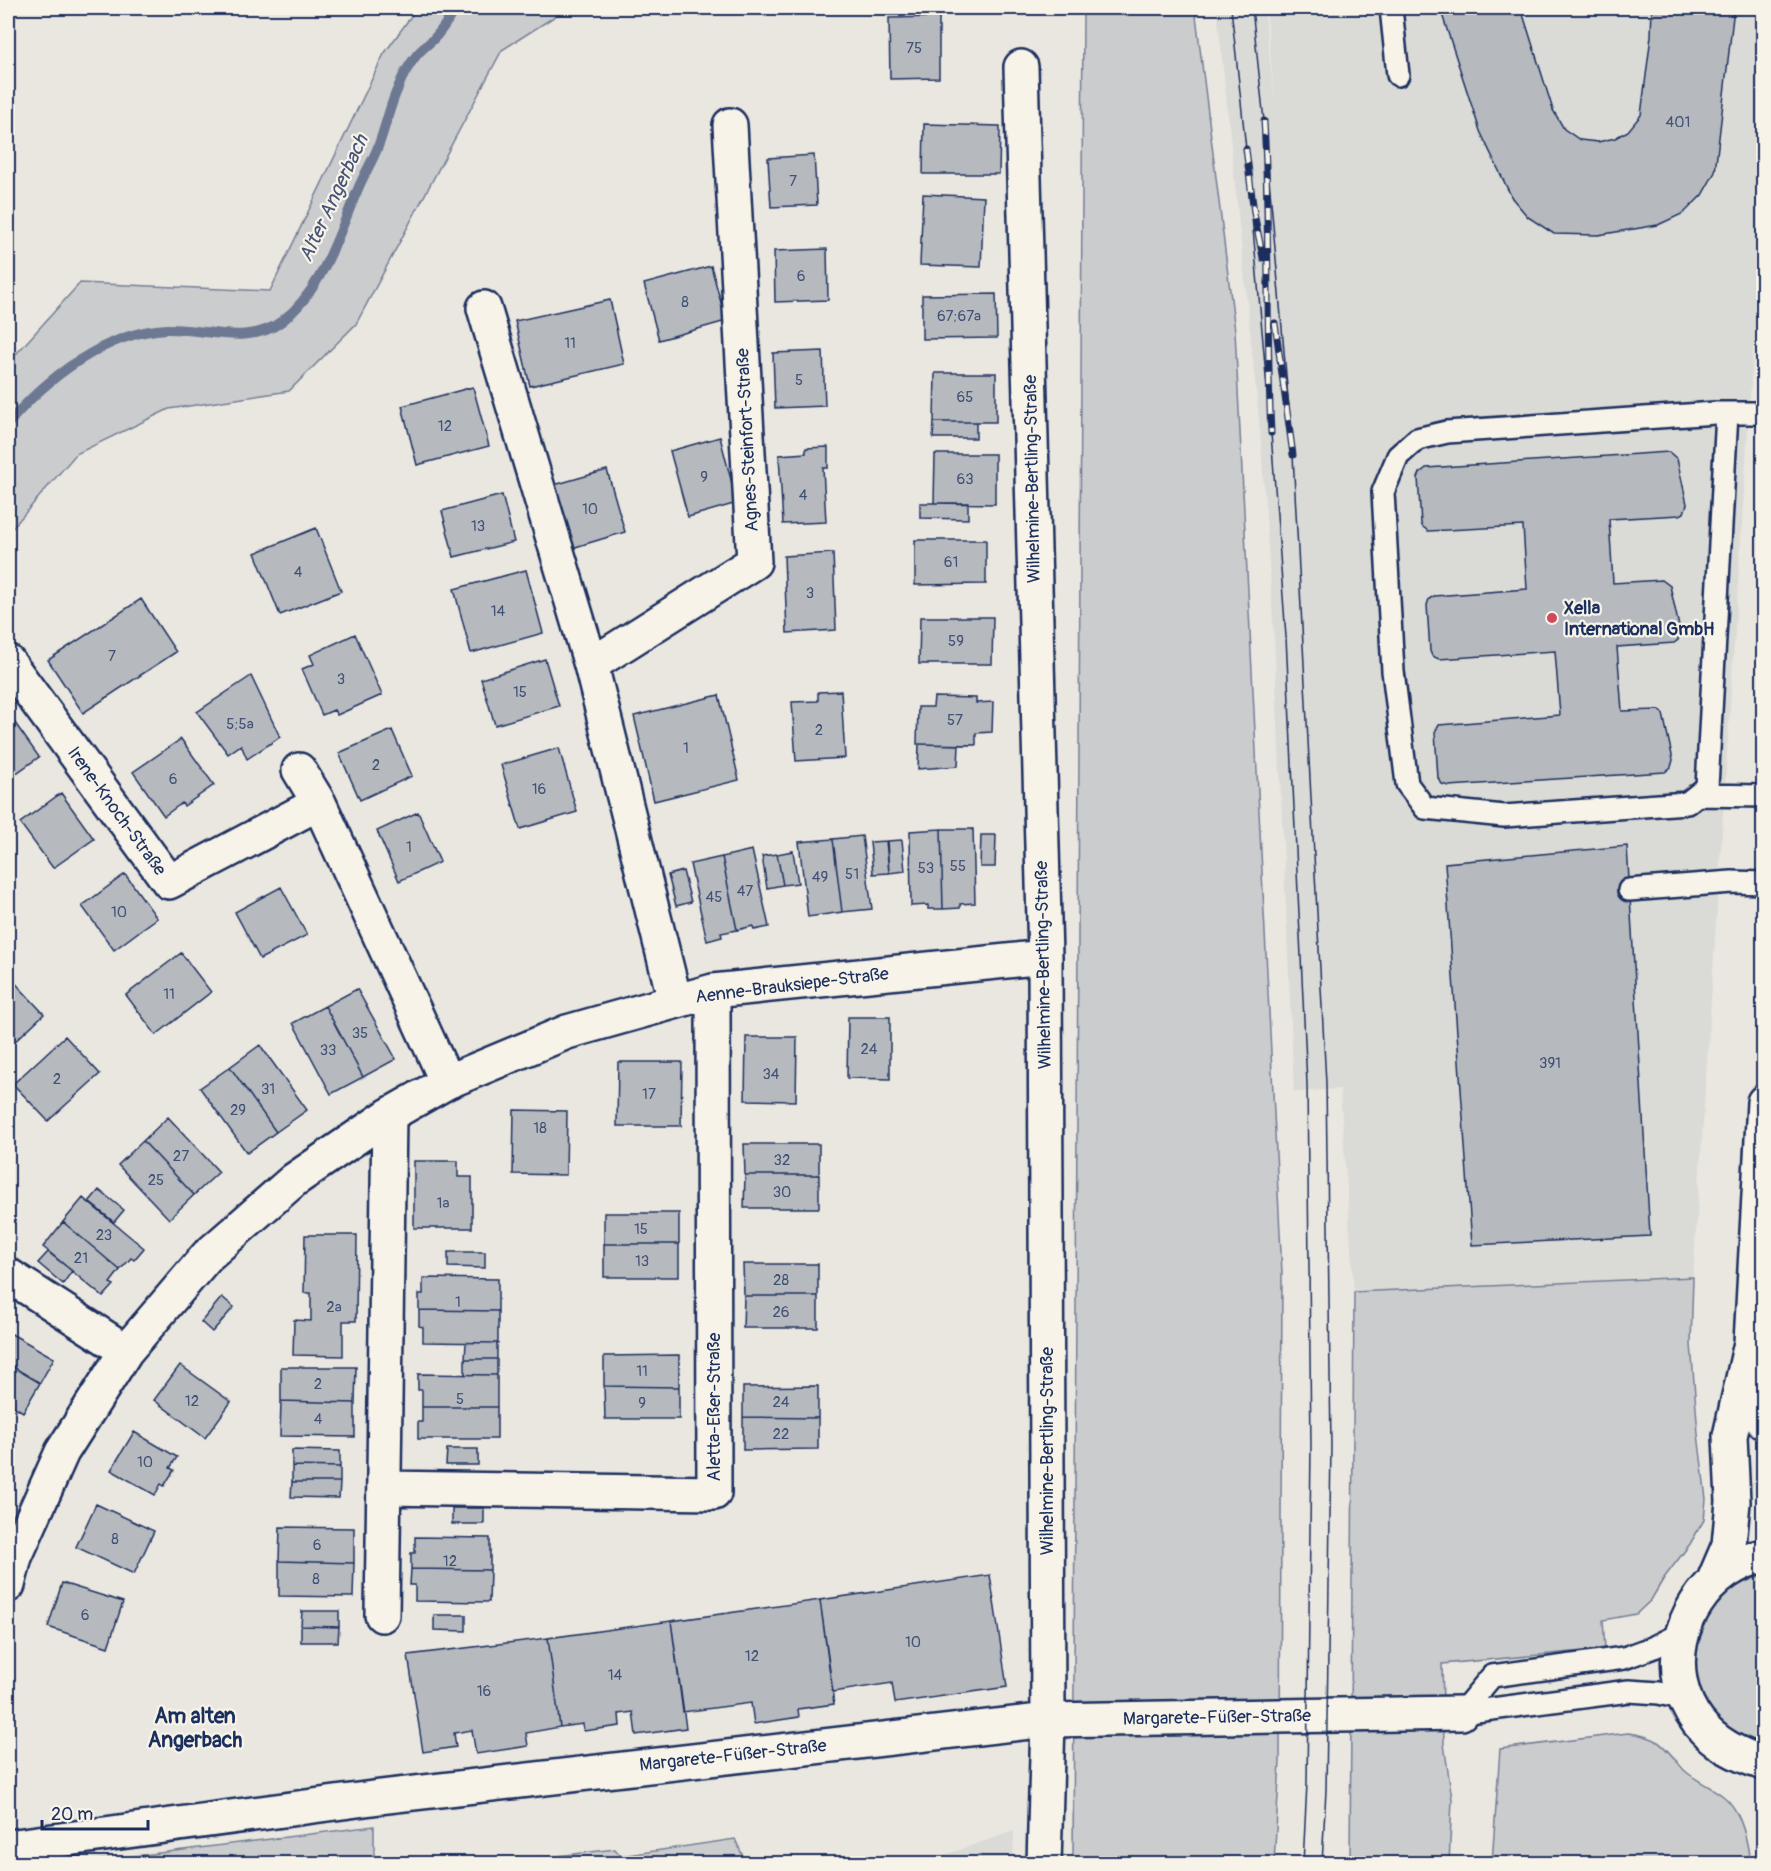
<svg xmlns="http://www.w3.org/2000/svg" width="1771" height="1871" font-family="Pangolin,sans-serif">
<rect width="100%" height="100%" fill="#eae7e0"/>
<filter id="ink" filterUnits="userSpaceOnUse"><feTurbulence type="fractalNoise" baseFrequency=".0167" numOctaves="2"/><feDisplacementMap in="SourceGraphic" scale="12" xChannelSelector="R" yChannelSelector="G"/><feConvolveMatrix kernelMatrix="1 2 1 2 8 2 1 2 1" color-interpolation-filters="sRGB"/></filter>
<g filter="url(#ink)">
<path fill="#dadad6" d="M1217,8H1264L1276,114L1266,8H1763V199L1693,1277L1354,1292L1340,1089L1294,1092L1274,636L1260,429Z
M1014,1831L1013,1863H921L950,1853Z"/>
<path fill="#cbcccd" stroke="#737e96" stroke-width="1.5" d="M417,8H568L502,50L356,324L289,391L169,409L76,454L8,533V363L80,283L270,291L384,54Z
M1083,8H1195L1235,331L1282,1273L1280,1762L1274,1863L1073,1864Z
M1693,1277L1691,1344L1698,1434L1706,1499L1704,1520L1690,1544L1664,1578L1651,1600L1636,1614L1603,1620L1605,1649L1442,1664L1444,1744L1452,1799L1449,1863L1350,1864L1354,1292Z
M1763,1576V1745C1751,1743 1740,1738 1730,1730C1667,1687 1691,1592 1763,1576Z
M1628,1733C1637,1734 1646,1736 1655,1740C1667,1747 1675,1760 1684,1770C1700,1785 1724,1790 1735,1810C1744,1825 1748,1846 1750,1863H1492L1500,1749Z
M374,1826V1863H79Z
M735,1839L746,1863H498L615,1849L621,1856Z"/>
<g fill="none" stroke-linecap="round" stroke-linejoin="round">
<path stroke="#6d7892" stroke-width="10" d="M8,424C45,379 106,332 167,329C204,328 249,347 282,321C323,290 338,234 358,189C364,174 374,159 379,144C386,125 390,105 398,88C402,77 409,65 416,56C422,48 432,42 438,34C445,26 450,16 456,8"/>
</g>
<path fill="#b6babf" stroke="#1b2f5e" stroke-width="1.5" d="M1440,8H1521L1553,110L1564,129L1580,140L1598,142L1615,138L1628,131L1641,115L1651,36L1652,8H1734L1715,172L1702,195L1684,213L1658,225L1598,235L1554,234L1528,217L1512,198L1480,131Z
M939,17V78L890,79L889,18Z
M924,124L1000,126L999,174H923Z
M814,155L817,205L771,207L768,158Z
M923,194L984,197L981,267L920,265Z
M827,249L828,300L775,302L774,251Z
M711,266L726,321L659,340L644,284Z
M996,294L997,338L922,339V295Z
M610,300L624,364L530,386L515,321Z
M823,351L825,406L775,408L773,353Z
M935,373H996V422H934Z
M473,387L489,446L417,465L402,406Z
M934,422H976V438H933Z
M720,437L737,503L688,517L670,451Z
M828,447V468H823L826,522L783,524L779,455L806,453V448Z
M1669,452L1677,459L1687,504L1684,513L1680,515L1609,519L1613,583L1662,580L1670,586L1680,631L1678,640L1674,643L1617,647L1622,711L1660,710L1663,714L1673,760L1671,767L1665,772L1449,786L1442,784L1438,778L1435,732L1439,725L1560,715L1555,651L1439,659L1432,656L1430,651L1427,605L1429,599L1434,596L1527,589L1523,526L1428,531L1422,526L1421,523L1418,478L1420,473L1426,468Z
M935,454H995V504L934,503Z
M607,470L625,532L572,548L554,485Z
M502,495L514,542L454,557L442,511Z
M920,503H968V519L920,518Z
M316,528L341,591L280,615L255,553Z
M915,540H986V584L915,585Z
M833,553L836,630L787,633L784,556Z
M526,570L543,633L471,653L454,589Z
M141,599L176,652L83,713L48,660Z
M920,617H993L992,664H919Z
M355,634L382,695L337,715L334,710L322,715L302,669L314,664L310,655Z
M545,659L559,706L495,725L481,679Z
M251,676L280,737L247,759L241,745L228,754L197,712Z
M841,691L845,758L796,761L792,702L818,701V692Z
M719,695L739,780L654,801L634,716Z
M934,697L976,698V703L993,702L992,732L976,733V745L917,744L918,707H933Z
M10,716L39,757L8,779V719Z
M392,730L412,776L360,800L339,753Z
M181,739L214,785L184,806L182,803L164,816L133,772Z
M919,744L959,745L958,766L918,769Z
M559,748L577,812L520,829L501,765Z
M61,793L94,839L53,868L20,823Z
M418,812L440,862L399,881L377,831Z
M941,829L943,909H928V905L911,906L910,831Z
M941,829H973L975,903L960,904V908L943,909Z
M981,835H996L995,867H980Z
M862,836L872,909L842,912L833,839Z
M833,839L842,912L808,917L799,842Z
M902,840L905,871L889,873L887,841Z
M886,841L889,873L873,874L870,842Z
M1627,846L1650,1236L1472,1245L1445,863Z
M752,850L769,927L754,930L753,926L737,930L722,857Z
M793,851L798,883L783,885L777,854Z
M777,854L783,885L767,888L762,856Z
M722,857L737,930L721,933L722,937L707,941L690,864Z
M683,871L691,902L676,906L668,875Z
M125,874L157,918L114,950L82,906Z
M281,887L307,935L260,959L235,912Z
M181,953L211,992L156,1035L126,995Z
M8,975L44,1014L10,1046L8,1043Z
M357,989L396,1059L363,1077L325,1006Z
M325,1006L363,1077L331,1094L293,1023Z
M848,1017H890V1079L847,1078Z
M65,1036L100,1074L48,1121L13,1084Z
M746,1037H797L796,1101L745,1100Z
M260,1045L307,1110L276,1132L230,1067Z
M618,1062H682L681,1126H617Z
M230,1067L276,1132L247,1153L200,1088Z
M514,1110L567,1111L566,1175L513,1174Z
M168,1117L219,1172L194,1195L143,1141Z
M143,1141L194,1195L169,1219L118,1165Z
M744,1144H819V1175H745Z
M414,1161H458V1177H472V1228H414Z
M745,1175H819V1208H744Z
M99,1190L124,1210L114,1222L89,1202Z
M83,1198L144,1248L134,1260L131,1258L120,1270L63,1222Z
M604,1213H679V1244H604Z
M63,1222L120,1270L110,1283L114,1285L103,1297L43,1247Z
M305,1235H357L356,1321H343V1356L293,1355L294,1320L311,1321V1293H304Z
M604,1244H679V1277H604Z
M48,1252L72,1271L63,1284L38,1263Z
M448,1252H485V1268L448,1267Z
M743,1264H818V1296H744Z
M423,1278L498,1279V1311L419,1310V1294H423Z
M744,1296H818V1328H743Z
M222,1297L234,1307L212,1332L201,1322Z
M419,1310L498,1311V1343L423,1342V1327L419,1326Z
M8,1332L54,1358L40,1383L8,1364Z
M466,1343H497V1359H465Z
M679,1355V1387L604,1386V1356Z
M465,1359H497V1375H465Z
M8,1364L40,1383L23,1412L8,1403Z
M180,1365L231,1402L205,1438L154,1400Z
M281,1367H356L355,1403L281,1401Z
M418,1374L497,1375V1407H422V1390H418Z
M604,1386L679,1387V1419H605Z
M818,1386V1418L743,1417V1387Z
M281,1401L355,1403V1437L280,1436Z
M422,1407H497V1439H418V1422H422Z
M743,1417L818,1418V1449L743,1450Z
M134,1432L177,1457L170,1468L174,1470L164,1486L161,1484L155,1495L111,1470Z
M447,1449H478V1465H446Z
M292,1450L340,1451V1467L292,1466Z
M292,1466L340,1467V1482H292Z
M292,1482H340L339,1498L291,1497Z
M96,1504L154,1531L134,1574L76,1547Z
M452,1508H484V1524H452Z
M280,1527L354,1528V1563L279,1561Z
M415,1537L490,1538V1570L411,1569V1553H415Z
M279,1561L354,1563L353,1597L279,1596Z
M411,1569L490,1570L489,1602L415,1601V1585H410Z
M990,1575L1007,1687L895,1703L892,1683L833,1692L820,1600Z
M62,1583L123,1602L108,1647L48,1627Z
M820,1600L834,1704L798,1709L799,1717L754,1724L751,1703L683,1712L671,1621Z
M302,1611H339V1627L301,1626Z
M434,1615H466V1631L434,1630Z
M671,1621L686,1728L636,1735L633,1712L619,1714L620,1726L584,1731L583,1724L560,1727L548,1638Z
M301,1626L339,1627L338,1642H301Z
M548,1638L560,1727L526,1733L528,1746L476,1754L472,1730L454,1733L456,1747L423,1752L408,1655Z"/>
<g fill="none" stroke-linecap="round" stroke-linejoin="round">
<g stroke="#1b2f5e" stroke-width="26">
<path id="lane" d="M1391,8L1398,75
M1727,413L1707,787L1687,803L1504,816L1425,808L1407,784L1393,671L1383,492L1398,456L1417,439L1447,432L1715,413H1764
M1698,795L1764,796
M1629,890L1732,882L1764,883
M1461,1713L1492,1676L1624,1658L1654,1647L1682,1633
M1461,1713L1629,1691L1659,1693L1685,1699"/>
</g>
<g stroke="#1b2f5e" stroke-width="38">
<path id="street" d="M1021,67L1045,957L1048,1720L1044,1864
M484,308L591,665L675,1001
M8,662L169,882L319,803
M591,665L754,562L730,125
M299,770L319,803L447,1082
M8,1275L126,1351
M384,1488L714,1493L713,991
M8,1585L15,1557L62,1452L126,1351L207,1256L294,1180L389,1115L447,1082L567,1032L713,991L1045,957
M382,1615L389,1115
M8,1847L380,1797L1048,1720L1461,1713"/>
</g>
<g stroke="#1b2f5e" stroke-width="38">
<path id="secondary" d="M1754,1359L1764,1422
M1764,1556C1750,1558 1737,1565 1726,1572C1678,1606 1662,1674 1698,1722C1715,1744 1738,1755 1764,1763
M1714,1580L1729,1545L1733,1502L1730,1436L1751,1343L1764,1102"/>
</g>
<use href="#lane" stroke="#f7f3e8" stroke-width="21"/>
<use href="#street" stroke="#f7f3e8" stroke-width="33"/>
<use href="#secondary" stroke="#f7f3e8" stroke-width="33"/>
<path stroke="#1b2f5e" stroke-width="1.5" d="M1231,8L1246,149L1271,433L1286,637L1307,1084L1311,1446L1307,1783L1303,1864
M1252,8L1264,121L1293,455L1326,1083L1331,1446L1326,1790L1322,1864"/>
<g stroke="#1b2f5e" stroke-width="7">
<path id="rail" d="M1264,121C1270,225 1266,329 1271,433
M1246,149L1254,213L1263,258
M1275,323L1293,455"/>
</g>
<use href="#rail" stroke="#f7f3e8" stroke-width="4.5" stroke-dasharray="14" stroke-linecap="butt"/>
</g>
</g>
<circle fill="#d1495b" stroke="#f7f3e8" stroke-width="2" cx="1552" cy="618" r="6"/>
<g text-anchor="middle" stroke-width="4.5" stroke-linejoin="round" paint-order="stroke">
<g font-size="15" fill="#425276">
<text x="914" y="53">75</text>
<text x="1678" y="127">401</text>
<text x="793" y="186">7</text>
<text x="801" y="281">6</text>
<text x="685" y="307">8</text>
<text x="959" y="321">67;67a</text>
<text x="570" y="348">11</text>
<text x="799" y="385">5</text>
<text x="965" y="402">65</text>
<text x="445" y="431">12</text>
<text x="704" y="482">9</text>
<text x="965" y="484">63</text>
<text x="803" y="500">4</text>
<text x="590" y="514">10</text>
<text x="478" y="531">13</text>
<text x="951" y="567">61</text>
<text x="298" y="577">4</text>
<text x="810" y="598">3</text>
<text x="498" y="616">14</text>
<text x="956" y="646">59</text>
<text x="112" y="661">7</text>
<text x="341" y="684">3</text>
<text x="520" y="697">15</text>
<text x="955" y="725">57</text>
<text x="240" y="729">5;5a</text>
<text x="819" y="735">2</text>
<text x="686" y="753">1</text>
<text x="376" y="770">2</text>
<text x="173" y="784">6</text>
<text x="539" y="794">16</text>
<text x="409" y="852">1</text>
<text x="958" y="871">55</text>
<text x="926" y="873">53</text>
<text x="852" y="879">51</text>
<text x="820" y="882">49</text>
<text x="745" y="896">47</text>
<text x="714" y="902">45</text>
<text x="119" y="917">10</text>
<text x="169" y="999">11</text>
<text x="360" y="1038">35</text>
<text x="869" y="1054">24</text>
<text x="328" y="1055">33</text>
<text x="1550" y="1068">391</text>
<text x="771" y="1079">34</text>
<text x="57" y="1084">2</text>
<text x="268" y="1094">31</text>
<text x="649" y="1099">17</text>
<text x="238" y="1115">29</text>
<text x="540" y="1133">18</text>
<text x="181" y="1161">27</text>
<text x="782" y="1165">32</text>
<text x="156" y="1185">25</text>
<text x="782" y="1197">30</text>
<text x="443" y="1208">1a</text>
<text x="641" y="1234">15</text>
<text x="104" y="1240">23</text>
<text x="81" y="1263">21</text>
<text x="642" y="1266">13</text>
<text x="781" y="1285">28</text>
<text x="458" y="1307">1</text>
<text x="334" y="1312">2a</text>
<text x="781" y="1317">26</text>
<text x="642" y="1376">11</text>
<text x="318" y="1389">2</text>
<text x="460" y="1404">5</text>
<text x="192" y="1406">12</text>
<text x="781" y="1407">24</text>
<text x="642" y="1408">9</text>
<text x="318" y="1424">4</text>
<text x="781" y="1439">22</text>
<text x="145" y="1467">10</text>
<text x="115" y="1544">8</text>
<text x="317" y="1550">6</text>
<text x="450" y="1566">12</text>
<text x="316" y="1584">8</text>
<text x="85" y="1620">6</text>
<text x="913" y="1647">10</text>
<text x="752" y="1661">12</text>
<text x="615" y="1680">14</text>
<text x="484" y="1696">16</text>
</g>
<g font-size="18" fill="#1b2f5e" stroke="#f7f3e8">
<text transform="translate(747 440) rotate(-93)" y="6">Agnes-Steinfort-Straße</text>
<text transform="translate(1032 479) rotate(-91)" y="6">Wilhelmine-Bertling-Straße</text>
<text transform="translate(117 811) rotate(54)" y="6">Irene-Knoch-Straße</text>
<text transform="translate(1043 965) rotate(-91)" y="6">Wilhelmine-Bertling-Straße</text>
<text transform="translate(792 985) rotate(-7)" y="6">Aenne-Brauksiepe-Straße</text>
<text transform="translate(714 1407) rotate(-90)" y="6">Aletta-Eßer-Straße</text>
<text transform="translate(1047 1451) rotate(-90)" y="6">Wilhelmine-Bertling-Straße</text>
<text transform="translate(1217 1717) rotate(-1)" y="6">Margarete-Füßer-Straße</text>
<text transform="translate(733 1755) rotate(-6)" y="6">Margarete-Füßer-Straße</text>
</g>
<g font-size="18" font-weight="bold" fill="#1b2f5e" stroke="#f7f3e8" text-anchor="start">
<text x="1564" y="614">Xella<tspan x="1564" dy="21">International GmbH</tspan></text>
</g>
<g font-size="20" font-style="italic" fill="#445378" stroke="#f7f3e8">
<text transform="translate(333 198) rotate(-65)" y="7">Alter Angerbach</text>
</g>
<g font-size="21" font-weight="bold" fill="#1b2f5e" stroke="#f7f3e8">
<text x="195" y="1723">Am alten<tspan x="195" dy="24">Angerbach</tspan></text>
</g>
</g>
<rect width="1771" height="1871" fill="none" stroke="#f7f3e8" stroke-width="30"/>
<rect x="15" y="15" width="1741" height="1841" fill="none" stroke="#1b2f5e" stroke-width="2" filter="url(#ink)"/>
<path d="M42 1820v9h106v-9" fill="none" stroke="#1b2f5e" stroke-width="3"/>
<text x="51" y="1820" font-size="18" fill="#1b2f5e" stroke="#f7f3e8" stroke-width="4.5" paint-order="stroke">20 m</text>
</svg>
